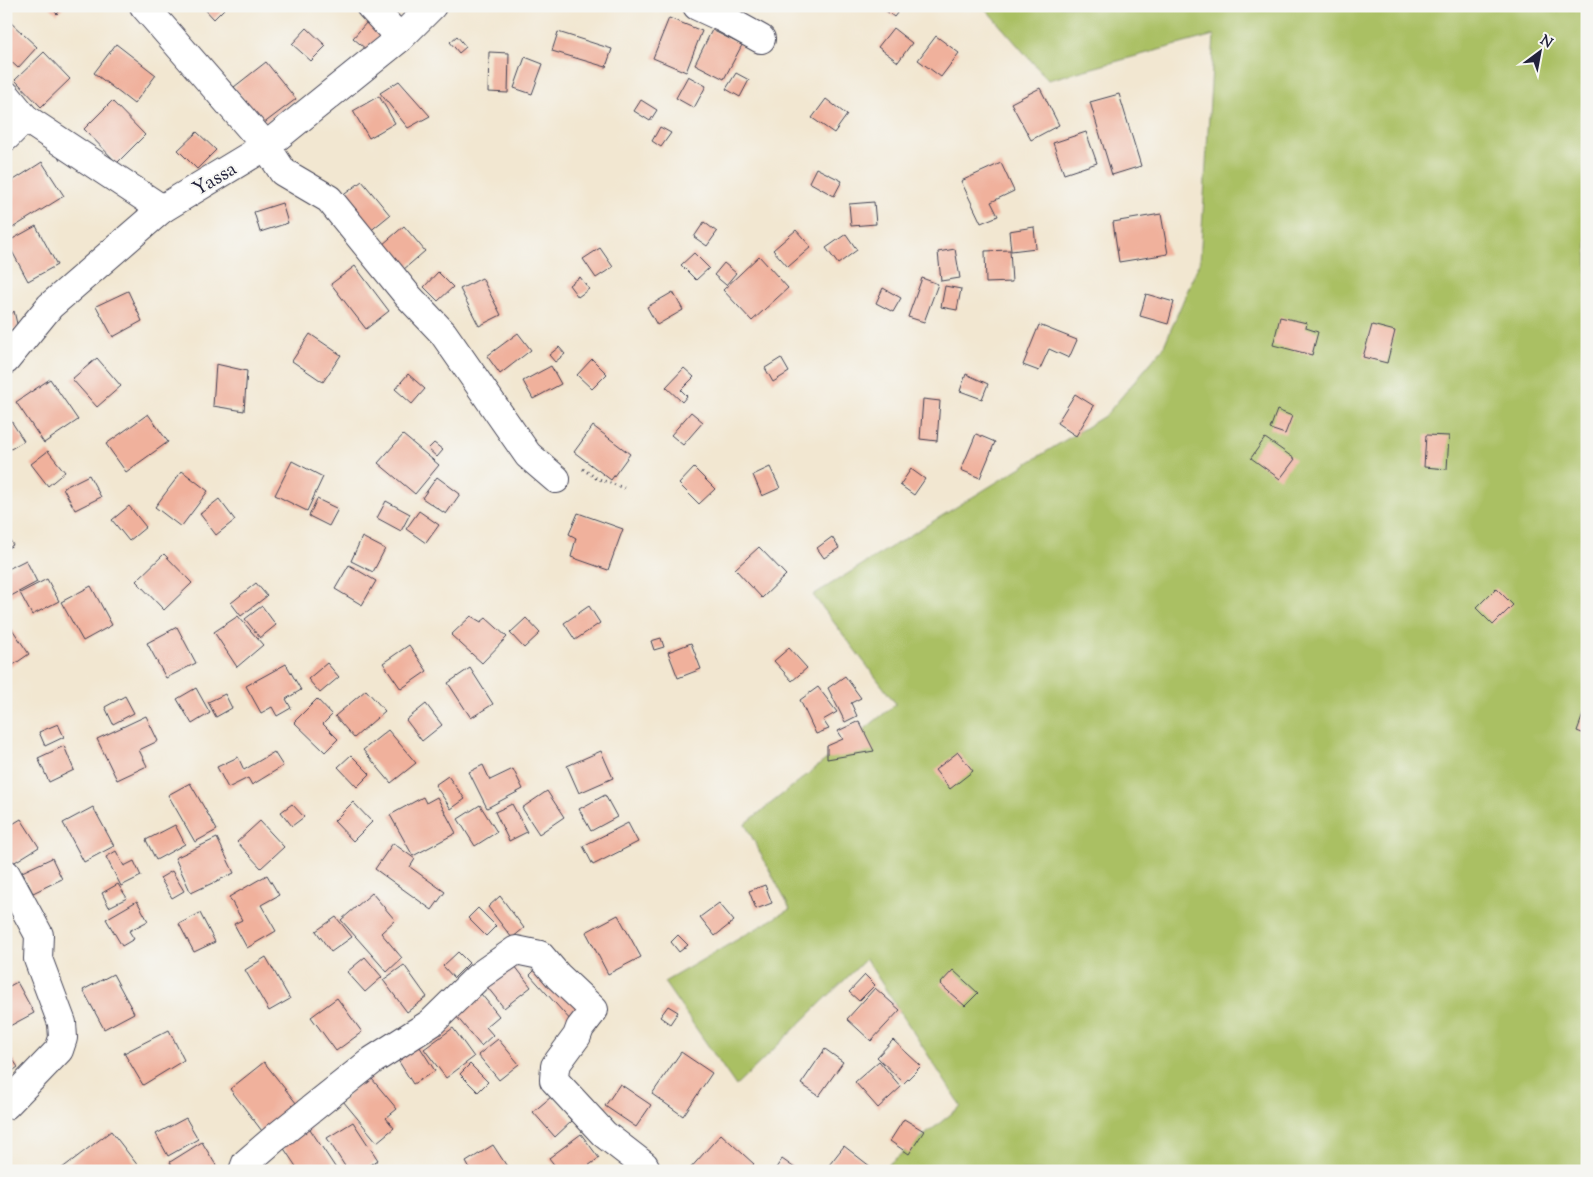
<svg xmlns="http://www.w3.org/2000/svg" width="1593" height="1177" viewBox="0 0 1593 1177" font-family="'Sorts Mill Goudy',serif">
<rect width="100%" height="100%" fill="#f6f6f2"/>
<filter id="ink" filterUnits="userSpaceOnUse"><feTurbulence type="fractalNoise" baseFrequency=".02" numOctaves="2"/><feDisplacementMap in="SourceGraphic" scale="10" xChannelSelector="R" yChannelSelector="G"/><feConvolveMatrix kernelMatrix="1 2 1 2 8 2 1 2 1" color-interpolation-filters="sRGB"/></filter>
<filter id="wash" filterUnits="userSpaceOnUse"><feTurbulence type="fractalNoise" baseFrequency=".0096" numOctaves="4" result="noise"/><feDisplacementMap in="SourceGraphic" scale="20" xChannelSelector="R" yChannelSelector="G"/><feGaussianBlur stdDeviation="1.12" result="paint"/><feColorMatrix in="noise" values="0 0 0 0 0 0 0 0 0 0 0 0 0 0 0 0 0 1.4 0 .05"/><feComposite in="paint" operator="in"/></filter>
<g filter="url(#wash)">
<rect width="100%" height="100%" fill="#f2e7d1"/>
<path fill="#aac064" stroke="#667150" d="M983 6H1587V1171H880L961 1106 866 959 736 1086 664 982 790 909 745 824 896 704 813 595 1106 415 1163 348 1200 261 1214 35 1048 80Z"/>
<g id="blocks">
<g fill="#f0b19c">
<path d="M49 6H64L57 14Z"/>
<path d="M202 6H227L214 19Z"/>
<path d="M880 6H898L901 8 894 17Z"/>
<path d="M669 18 702 31 686 72 653 58Z"/>
<path d="M9 21 37 47 18 68 6 57V25Z"/>
<path d="M367 22 381 35 367 50 353 38Z"/>
<path d="M307 28 326 46 311 61 292 44Z"/>
<path d="M893 28 912 43 898 62 878 47Z"/>
<path d="M712 30 742 45 724 79 695 64Z"/>
<path d="M558 32 612 49 606 67 552 51Z"/>
<path d="M457 36 466 47 459 53 450 42Z"/>
<path d="M936 36 959 53 941 77 918 60Z"/>
<path d="M116 44 156 75 134 104 94 73Z"/>
<path d="M44 52 70 79 41 107 15 80Z"/>
<path d="M489 52 509 53 508 93 488 92Z"/>
<path d="M525 57 543 64 532 94 514 88Z"/>
<path d="M266 62 296 99 263 124 234 87Z"/>
<path d="M736 73 749 80 740 97 726 89Z"/>
<path d="M688 76 706 86 694 108 676 98Z"/>
<path d="M399 81 430 116 408 128 380 93Z"/>
<path d="M1040 88 1059 125 1031 140 1011 103Z"/>
<path d="M1119 94 1141 166 1112 175 1090 102Z"/>
<path d="M379 96 395 123 369 138 353 111Z"/>
<path d="M826 99 847 115 834 133 812 118Z"/>
<path d="M641 100 657 110 650 121 634 111Z"/>
<path d="M112 101 145 135 117 163 84 129Z"/>
<path d="M660 127 671 133 661 147 652 141Z"/>
<path d="M197 132 216 150 197 169 178 150Z"/>
<path d="M1086 132 1097 163 1064 174 1053 143Z"/>
<path d="M42 162 64 196 6 232V185Z"/>
<path d="M1001 163 1014 191 991 202 998 216 981 223 961 181Z"/>
<path d="M816 168 842 181 834 196 809 182Z"/>
<path d="M362 181 390 215 369 232 341 197Z"/>
<path d="M874 202 876 224 851 226 849 204Z"/>
<path d="M282 203 288 223 260 232 254 212Z"/>
<path d="M1161 214 1168 254 1119 262 1113 222Z"/>
<path d="M704 222 717 232 707 246 694 237Z"/>
<path d="M36 226 57 265 28 281 7 242Z"/>
<path d="M404 226 425 251 403 270 382 245Z"/>
<path d="M1034 227 1036 248 1011 251 1009 231Z"/>
<path d="M796 230 811 247 788 267 773 250Z"/>
<path d="M846 234 857 250 838 264 826 248Z"/>
<path d="M600 248 613 267 596 278 583 259Z"/>
<path d="M955 249 960 278 941 281 938 252Z"/>
<path d="M1010 250 1012 282 986 283 985 251Z"/>
<path d="M694 253 709 268 696 280 681 265Z"/>
<path d="M759 256 788 288 752 321 723 290Z"/>
<path d="M724 263 736 273 726 285 714 275Z"/>
<path d="M355 266 389 311 366 329 331 284Z"/>
<path d="M438 272 453 287 438 301 424 287Z"/>
<path d="M580 277 589 289 578 297 569 285Z"/>
<path d="M482 278 501 315 479 326 460 289Z"/>
<path d="M922 278 938 284 924 322 908 317Z"/>
<path d="M945 286 961 289 957 310 941 307Z"/>
<path d="M883 288 901 298 893 312 876 303Z"/>
<path d="M128 291 142 321 113 337 96 306Z"/>
<path d="M673 292 683 310 657 325 647 307Z"/>
<path d="M1146 294 1174 302 1168 324 1140 316Z"/>
<path d="M14 311 18 328 6 331V321Z"/>
<path d="M1280 317 1307 323 1306 328 1318 332 1312 355 1273 345Z"/>
<path d="M1039 325 1077 340 1069 358 1049 349 1039 371 1023 365Z"/>
<path d="M1372 325 1395 331 1387 363 1363 357Z"/>
<path d="M518 333 531 350 500 374 487 356Z"/>
<path d="M310 334 341 355 323 382 292 361Z"/>
<path d="M559 347 565 354 555 362 549 355Z"/>
<path d="M97 358 121 386 97 407 72 379Z"/>
<path d="M781 358 789 372 773 382 765 368Z"/>
<path d="M592 359 607 374 592 389 577 375Z"/>
<path d="M216 364 247 371 244 411 213 406Z"/>
<path d="M551 366 561 384 533 399 523 381Z"/>
<path d="M684 368 694 377 681 390 687 396 682 402 666 387Z"/>
<path d="M408 374 425 389 412 404 395 389Z"/>
<path d="M966 374 988 384 982 399 960 391Z"/>
<path d="M50 379 78 420 44 443 16 402Z"/>
<path d="M1075 394 1094 406 1076 436 1057 423Z"/>
<path d="M923 399 940 401 937 441 920 439Z"/>
<path d="M1277 410 1292 416 1285 434 1270 429Z"/>
<path d="M691 412 703 422 683 445 671 435Z"/>
<path d="M6 413 24 441 6 452Z"/>
<path d="M148 414 168 442 126 472 106 444Z"/>
<path d="M593 426 630 454 611 480 574 452Z"/>
<path d="M976 434 995 442 980 478 961 470Z"/>
<path d="M403 435 439 465 415 494 378 463Z"/>
<path d="M1426 435 1449 436 1447 469 1424 467Z"/>
<path d="M1265 438 1295 459 1280 479 1251 458Z"/>
<path d="M434 443 443 450 437 457 428 449Z"/>
<path d="M48 451 65 472 48 486 31 464Z"/>
<path d="M292 461 323 477 307 511 275 495Z"/>
<path d="M770 467 780 488 762 496 753 475Z"/>
<path d="M694 468 715 489 699 504 679 484Z"/>
<path d="M911 469 925 479 914 495 900 485Z"/>
<path d="M182 471 208 491 181 527 155 507Z"/>
<path d="M89 475 101 497 75 510 63 488Z"/>
<path d="M437 477 460 494 446 514 422 498Z"/>
<path d="M219 499 235 520 216 535 200 514Z"/>
<path d="M317 499 338 509 329 526 309 516Z"/>
<path d="M386 501 410 514 401 531 377 518Z"/>
<path d="M129 506 146 527 129 541 112 520Z"/>
<path d="M419 511 439 525 426 543 406 529Z"/>
<path d="M578 513 623 529 608 570 571 557 576 538 569 534Z"/>
<path d="M6 534 13 545 6 549Z"/>
<path d="M362 537 385 549 373 572 351 561Z"/>
<path d="M832 537 839 548 824 558 817 548Z"/>
<path d="M759 547 786 575 762 598 735 569Z"/>
<path d="M164 554 192 583 164 610 136 581Z"/>
<path d="M26 560 37 582 11 596 6 587V570Z"/>
<path d="M349 565 376 581 362 605 335 589Z"/>
<path d="M47 579 59 601 32 615 20 593Z"/>
<path d="M256 583 267 596 241 616 231 603Z"/>
<path d="M91 586 112 625 83 641 61 602Z"/>
<path d="M1496 588 1513 605 1493 625 1476 608Z"/>
<path d="M262 606 276 625 260 638 245 619Z"/>
<path d="M589 606 600 623 575 640 564 623Z"/>
<path d="M238 616 263 645 237 667 214 632Z"/>
<path d="M471 616 481 622 486 618 507 637 482 663 451 635Z"/>
<path d="M526 618 540 633 524 648 510 633Z"/>
<path d="M177 627 196 663 166 678 147 643Z"/>
<path d="M12 629 29 654 6 670V632Z"/>
<path d="M661 638 664 647 654 650 651 641Z"/>
<path d="M691 643 701 669 678 678 668 652Z"/>
<path d="M409 645 427 671 401 689 383 663Z"/>
<path d="M789 648 807 668 792 681 774 661Z"/>
<path d="M327 663 339 677 320 693 308 679Z"/>
<path d="M286 664 301 690 286 699 291 708 277 716 272 707 261 713 246 686Z"/>
<path d="M470 668 493 704 471 718 448 683Z"/>
<path d="M845 676 861 698 851 703 857 716 845 722 828 688Z"/>
<path d="M818 687 837 712 823 720 829 729 816 734 800 700Z"/>
<path d="M196 688 210 713 192 724 177 699Z"/>
<path d="M366 690 385 711 354 738 335 716Z"/>
<path d="M225 694 232 708 216 717 208 702Z"/>
<path d="M125 696 134 713 113 724 105 707Z"/>
<path d="M317 699 332 715 323 724 338 739 325 752 294 722Z"/>
<path d="M426 704 442 725 422 741 406 720Z"/>
<path d="M1584 712 1587 714V735L1577 731Z"/>
<path d="M146 716 158 741 139 750 147 766 117 780 97 739Z"/>
<path d="M859 721 874 751 827 759V746L843 739 838 731Z"/>
<path d="M58 724 64 737 45 746 39 732Z"/>
<path d="M388 730 416 763 391 783 363 750Z"/>
<path d="M64 746 74 770 49 782 38 758Z"/>
<path d="M601 751 613 778 579 793 567 766Z"/>
<path d="M274 752 283 766 252 785 248 778 228 788 217 767 238 757 244 770Z"/>
<path d="M958 752 973 771 950 789 935 770Z"/>
<path d="M351 755 370 774 357 787 338 767Z"/>
<path d="M483 765 490 780 513 769 523 789 487 808 469 772Z"/>
<path d="M448 776 465 799 451 809 435 785Z"/>
<path d="M190 783 217 830 195 842 168 795Z"/>
<path d="M547 791 564 817 539 834 522 808Z"/>
<path d="M605 795 617 817 591 831 579 809Z"/>
<path d="M423 797 426 803 437 797 456 833 413 856 390 815Z"/>
<path d="M353 802 372 822 353 841 334 821Z"/>
<path d="M292 804 304 817 292 826 281 812Z"/>
<path d="M512 804 527 832 509 841 495 812Z"/>
<path d="M480 805 497 832 475 846 458 819Z"/>
<path d="M93 807 114 846 84 862 63 823Z"/>
<path d="M21 819 39 847 10 865 6 858V828Z"/>
<path d="M260 821 284 847 261 868 237 842Z"/>
<path d="M628 823 638 842 593 865 583 846Z"/>
<path d="M175 825 185 844 156 860 146 840Z"/>
<path d="M217 838 234 873 191 893 175 858Z"/>
<path d="M393 843 415 859 410 867 445 892 432 910 375 869Z"/>
<path d="M116 851 124 866 134 861 141 876 121 886 106 857Z"/>
<path d="M52 858 62 879 33 893 22 872Z"/>
<path d="M172 871 184 891 172 898 160 878Z"/>
<path d="M267 875 279 895 261 905 276 931 247 948 234 924 242 920 229 897Z"/>
<path d="M118 884 127 898 109 907 102 893Z"/>
<path d="M765 885 772 903 756 909 749 891Z"/>
<path d="M372 893 395 920 381 933 402 958 387 972 341 920Z"/>
<path d="M500 896 524 928 512 938 488 907Z"/>
<path d="M137 901 148 921 129 931 134 939 122 946 106 919Z"/>
<path d="M719 903 734 921 715 936 700 917Z"/>
<path d="M478 908 496 926 486 936 468 918Z"/>
<path d="M200 913 215 942 194 952 179 924Z"/>
<path d="M618 915 641 957 608 974 586 932Z"/>
<path d="M336 917 352 937 331 952 316 931Z"/>
<path d="M678 935 688 945 679 952 671 942Z"/>
<path d="M458 952 469 963 454 978 443 966Z"/>
<path d="M266 957 290 999 269 1011 245 970Z"/>
<path d="M365 957 382 977 365 992 347 972Z"/>
<path d="M512 962 531 987 504 1008 484 983Z"/>
<path d="M542 963 585 1011 572 1022 530 975Z"/>
<path d="M404 965 427 997 407 1012 383 980Z"/>
<path d="M953 970 978 993 965 1006 940 984Z"/>
<path d="M113 974 134 1013 104 1029 83 990Z"/>
<path d="M865 975 875 985 859 1001 849 992Z"/>
<path d="M17 982 34 1013 6 1028V988Z"/>
<path d="M875 988 900 1010 871 1041 847 1019Z"/>
<path d="M477 989 499 1016 486 1027 493 1035 481 1046 451 1010Z"/>
<path d="M337 998 362 1032 336 1051 311 1017Z"/>
<path d="M668 1006 678 1012 670 1024 660 1017Z"/>
<path d="M453 1028 474 1057 446 1078 424 1049Z"/>
<path d="M169 1030 184 1060 143 1085 124 1053Z"/>
<path d="M498 1039 519 1064 499 1080 478 1055Z"/>
<path d="M893 1040 921 1066 904 1083 877 1057Z"/>
<path d="M418 1044 435 1071 413 1084 396 1057Z"/>
<path d="M825 1049 843 1062 819 1096 801 1084Z"/>
<path d="M6 1050 18 1067 6 1076Z"/>
<path d="M681 1052 712 1073 683 1116 652 1094Z"/>
<path d="M879 1061 901 1087 878 1108 855 1082Z"/>
<path d="M264 1062 300 1108 265 1135 230 1089Z"/>
<path d="M470 1064 488 1082 478 1092 460 1074Z"/>
<path d="M367 1073 397 1109 386 1118 394 1128 377 1142 343 1101Z"/>
<path d="M620 1084 651 1105 636 1127 605 1106Z"/>
<path d="M551 1097 572 1121 555 1137 533 1112Z"/>
<path d="M186 1118 198 1139 168 1156 156 1134Z"/>
<path d="M904 1119 924 1131 909 1154 890 1141Z"/>
<path d="M353 1122 378 1160 361 1171H348L327 1138Z"/>
<path d="M308 1126 337 1170 336 1171H299L281 1144Z"/>
<path d="M111 1131 142 1171H62L61 1169Z"/>
<path d="M581 1134 599 1158 581 1171H559L549 1158Z"/>
<path d="M721 1134 754 1164 747 1171H688Z"/>
<path d="M202 1142 217 1167 211 1171H175L170 1162Z"/>
<path d="M493 1145 510 1171H471L466 1162Z"/>
<path d="M844 1146 871 1167 869 1171H828L826 1169Z"/>
<path d="M782 1159 799 1171H774Z"/>
</g>
</g>
</g>
<g filter="url(#ink)">
<use href="#blocks" fill-opacity="0" stroke="#414052" stroke-width="1"/>
<g fill="none" stroke-linecap="round" stroke-linejoin="round">
<defs>
<g id="minor">
<path d="M144 6 266 146 283 172 329 199 408 296 443 333 528 455 556 479"/>
<path d="M370 6 400 38"/>
<path d="M697 6 723 18 761 39"/>
<path d="M6 95 25 118 162 209"/>
<path d="M6 137 25 118"/>
<path d="M6 360 50 306 162 209 266 146 400 38 432 6"/>
<path d="M6 874 39 935 38 959 62 1023 63 1038 59 1050 6 1105"/>
<path d="M243 1171 246 1163 275 1138 373 1060 431 1023 479 976 516 950 540 955 558 976 594 1010 580 1028 577 1036 555 1066 554 1080 604 1134 644 1165 647 1171"/>
</g>
</defs>
<use href="#minor" stroke="#414052" stroke-width="30"/>
<path stroke="#414052" stroke-width="3" stroke-dasharray="1 4" stroke-linecap="butt" d="M583 469 596 478 624 488"/>
<use href="#minor" stroke="#fff" stroke-width="28"/>
</g>
</g>
<g text-anchor="middle" stroke-width="4" stroke-linejoin="round" paint-order="stroke">
<g font-size="20" fill="#22223b" stroke="#f6f6f2">
<text transform="translate(214 178) rotate(-31)" y="7">Yassa</text>
</g>
</g>
<rect width="1593" height="1177" fill="none" stroke="#f6f6f2" stroke-width="25"/>
<g transform="translate(1540 52) rotate(32)" stroke="#f6f6f2" stroke-width="4" paint-order="stroke">
<path d="M0-4L9 19L0 12L-9 19Z" fill="#22223b"/>
<text y="-8" font-size="14" font-weight="bold" text-anchor="middle" fill="#22223b">N</text>
</g>
</svg>
